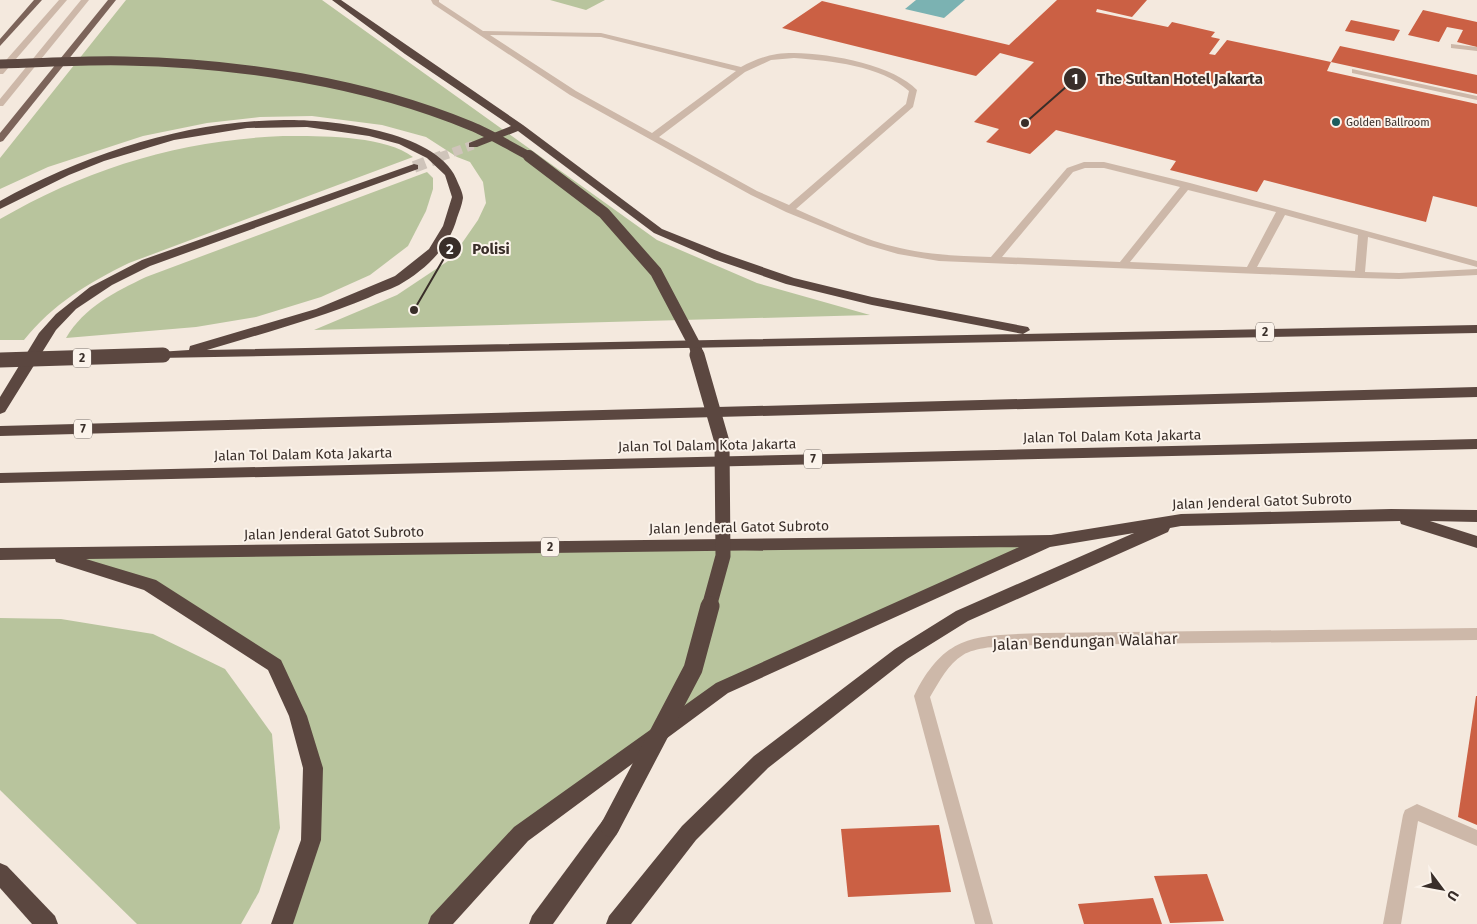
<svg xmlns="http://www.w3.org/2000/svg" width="1477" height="924" viewBox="0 0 1477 924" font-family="'Fira Sans',sans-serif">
<rect width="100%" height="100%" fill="#f4e9de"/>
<g fill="#b8c49d">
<path d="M126 0H322L657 240 757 283 870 315 314 330 397 295 451 259 478 220 486 203 483 182 470 162 457 157 426 137 382 125 312 116 260 117 207 123 143 136 48 167 0 189V158Z"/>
<path d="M550 0H605L586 10Z"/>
<path d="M283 136C319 136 384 135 413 157L129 263C88 283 53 304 24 340H0V219C88 168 181 140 283 136Z"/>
<path d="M427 172 433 178V189L426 211 408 246 370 275 321 297 256 317 196 327 66 338C84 307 115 292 146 277Z"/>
<path d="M1051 541 722 688 521 834 439 924H282L310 840 313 768 275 665 150 585 49 554Z"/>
<path d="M0 618 61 619 153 634 225 669 272 734 280 828 259 892 241 924H137L0 790Z"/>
</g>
<path fill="#7bb2b2" d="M916 0H965L944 18 905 9Z"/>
<g fill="#cb6044">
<path d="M1057 0H1147L1132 17 1097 9 1096 12 1168 27 1172 22 1215 32 1211 37 1220 39 1209 54 1215 55 1227 40 1331 62 1327 71 1477 104V207L1433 196 1426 222 1264 180 1257 192 1170 170 1176 161 1056 130 1030 154 986 142 999 129 974 122 1034 62 1000 53 976 76 782 28 822 1 1009 45Z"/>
<path d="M1423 10 1477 22V47L1457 42 1463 30 1447 27 1439 42 1408 35Z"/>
<path d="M1351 20 1400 30 1394 41 1345 31Z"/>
<path d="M1340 46 1477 75V94L1331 62Z"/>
<path d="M1476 696H1477V825L1458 817Z"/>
<path d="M939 825 951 892 848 897 841 829Z"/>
<path d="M1207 874 1224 921 1170 923 1154 876Z"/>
<path d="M1153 898 1162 924H1084L1078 904Z"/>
</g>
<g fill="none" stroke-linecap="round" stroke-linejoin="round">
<path stroke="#cfc4ba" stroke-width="9" stroke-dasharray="9 5" stroke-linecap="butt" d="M440 157 473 145"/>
<path stroke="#cfc4ba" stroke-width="12" stroke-dasharray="12 6" stroke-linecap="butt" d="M414 167 443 156"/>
<g fill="#cdb8a9" fill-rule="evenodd">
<path d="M59 0H67L3 74H0V67Z"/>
<path d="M81 0H89L3 106H0V99Z"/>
<path d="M431 0H439V2L483 31 601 33 741 67C752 61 764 56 777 54 813 49 892 63 917 90L913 107 796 209C830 224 864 240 900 248 930 255 960 256 991 257L1067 168 1084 162H1104L1190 183 1477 261V267L1368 237 1365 272 1399 273 1477 269V275L1399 279 1360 278 939 261 898 254 867 245 786 212 751 195 570 95 433 4ZM490 35 601 37 736 71 652 133 576 91ZM794 58C831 61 880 65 909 91L906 104 789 205 757 191 659 137 745 72 771 60ZM1085 168H1104L1180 187 1120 262 1002 257 1073 172ZM1188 190 1276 212 1247 267 1130 262ZM1285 215 1358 235 1355 271 1257 267Z"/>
<path d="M1451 44 1477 47V51L1451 48Z"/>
<path d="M1352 69 1477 96V100L1352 73Z"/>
<path d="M1477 628V640L1043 645C1022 646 981 644 963 655 948 664 939 682 930 697L993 924H975L914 696C946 631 978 636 1043 633Z"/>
<path d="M1417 804 1477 830V846L1418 821 1401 924H1383L1403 815 1405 810Z"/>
</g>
<g fill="#7c645a" fill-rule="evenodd">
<path d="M34 0H42L0 46V39Z"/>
<path d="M108 0H116L3 141 0 142V133Z"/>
</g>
<g fill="#5b4740" fill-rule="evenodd">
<path d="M332 0H341L523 125 662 229 722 253 794 278 872 297 1028 327 1030 330 1023 334 1477 325V333L158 358 156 355 158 352 189 350 190 346 316 309 395 276 429 249 443 226 452 197 445 175 427 158 399 144 369 136 307 127 247 128 174 140 104 161 69 175 0 209V201C86 154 185 121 284 120 329 119 442 131 458 183 460 187 463 194 463 198 462 205 459 212 457 218 449 248 425 270 399 285 389 290 378 293 368 298 316 319 261 334 207 350L1023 334 872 305 786 284 714 259 654 233 518 131 477 147H469V143L511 126 405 54Z"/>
<path d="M414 164 418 165V169L150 266 112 285 76 309 56 330 5 412 0 414V397L39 333 56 314 90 287 142 260Z"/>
<path d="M1477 387V397L0 436V426Z"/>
<path d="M1477 439V449L0 483V473Z"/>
<path d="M1391 509 1477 510V522L1430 521 1477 536V548L1401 524 1400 521 1181 526 1170 528 1168 532 968 621 907 659 768 768 696 840 631 924H606L609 916 682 826 754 756 895 649 956 611 1134 533 1050 547 728 693 528 841 453 924H428L431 916 514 827 716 683 1019 547 86 559 156 580 281 660 307 716 323 768 321 840 293 924H271L301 840 303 768 289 716 268 670 144 590 56 562 55 559 0 560V548L1051 535 1181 514Z"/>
<path d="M610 818 617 820 620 827 617 834 553 924H529L532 916 603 820Z"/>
<path d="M0 863 7 866 55 916 58 924H32L0 888Z"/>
</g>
<path stroke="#5b4740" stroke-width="9" d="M0 64C42 63 84 60 125 61 239 63 365 82 471 126 491 134 511 147 531 157"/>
<g stroke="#5b4740" stroke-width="12">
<path d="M529 156 604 213 656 272 695 346 698 356"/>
<path d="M134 356 163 355"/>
</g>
<g stroke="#5b4740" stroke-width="15">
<path d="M697 355 722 442 723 556 709 607"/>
<path d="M0 360 163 355"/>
</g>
<path stroke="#5b4740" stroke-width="19" d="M610 827 693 669 710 606"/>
</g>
<circle fill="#1c5c5d" stroke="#fbf3eb" stroke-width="2" cx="1336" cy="122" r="5"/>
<g text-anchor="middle" stroke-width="4" stroke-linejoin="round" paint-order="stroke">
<g font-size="11" fill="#392e29" stroke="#fbf3eb" text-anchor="start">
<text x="1346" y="126">Golden Ballroom</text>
</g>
<g fill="#fbf3eb" stroke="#736963" stroke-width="1">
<rect x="1256" y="322.5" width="18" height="19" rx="4"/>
<rect x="73" y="348.5" width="18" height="19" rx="4"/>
<rect x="74" y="419.5" width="18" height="19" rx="4"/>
<rect x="804" y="449.5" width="18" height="19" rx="4"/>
<rect x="541" y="537.5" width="18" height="19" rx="4"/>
</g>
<g font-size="12" font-weight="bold" fill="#392e29">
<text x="1265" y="336">2</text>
<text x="82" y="362">2</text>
<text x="83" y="433">7</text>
<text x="813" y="463">7</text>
<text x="550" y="551">2</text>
</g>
<g font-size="14" fill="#392e29" stroke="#fbf3eb">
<text transform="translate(1112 436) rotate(-1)" y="5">Jalan Tol Dalam Kota Jakarta</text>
<text transform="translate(707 445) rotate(-1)" y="5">Jalan Tol Dalam Kota Jakarta</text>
<text transform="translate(303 454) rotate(-1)" y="5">Jalan Tol Dalam Kota Jakarta</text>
<text transform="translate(1262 501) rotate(-2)" y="5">Jalan Jenderal Gatot Subroto</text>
<text transform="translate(739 527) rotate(-1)" y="5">Jalan Jenderal Gatot Subroto</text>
<text transform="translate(334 533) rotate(-1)" y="5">Jalan Jenderal Gatot Subroto</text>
</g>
<g font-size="16" fill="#392e29" stroke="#fbf3eb">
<text transform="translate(1085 641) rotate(-2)" y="6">Jalan Bendungan Walahar</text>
</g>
</g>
<path fill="none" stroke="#392e29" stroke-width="2" d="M1025 123L1075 79M414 310L450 248"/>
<g fill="#392e29" stroke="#fbf3eb" stroke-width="2">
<circle cx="1025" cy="123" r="5"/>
<circle cx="414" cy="310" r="5"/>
<circle cx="1075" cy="79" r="12"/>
<circle cx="450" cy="248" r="12"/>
</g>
<g font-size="15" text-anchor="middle" font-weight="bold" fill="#fff">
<text x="1075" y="84">1</text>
<text x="450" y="254">2</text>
</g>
<g font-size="15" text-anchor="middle" font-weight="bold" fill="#392e29" stroke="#fbf3eb" stroke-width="4" stroke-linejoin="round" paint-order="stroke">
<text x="1180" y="84">The Sultan Hotel Jakarta</text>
<text x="491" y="254">Polisi</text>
</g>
<g transform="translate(1442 889) rotate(122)" stroke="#fbf3eb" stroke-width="4" paint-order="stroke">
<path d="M0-4L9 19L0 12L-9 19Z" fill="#392e29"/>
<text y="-8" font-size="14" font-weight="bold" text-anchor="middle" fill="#392e29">U</text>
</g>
</svg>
